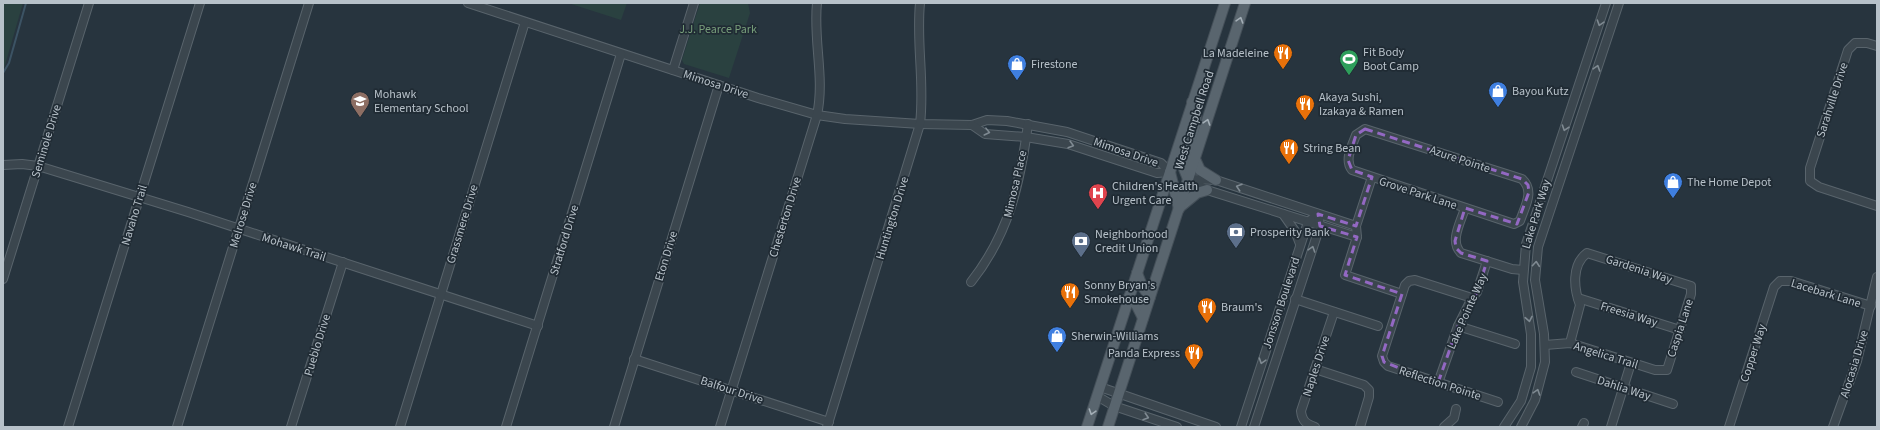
<svg xmlns="http://www.w3.org/2000/svg" width="1880" height="430" viewBox="0 0 1880 430" font-family="'Source Sans 3',sans-serif">
<rect width="100%" height="100%" fill="#27343e"/>
<g fill="#2a4140">
<path d="M3 3H23L3 72Z"/>
<path d="M568 3H627L621 20Z"/>
<path d="M700 3H748L750 13 729 78 684 64 682 60Z"/>
</g>
<g fill="none" stroke-linecap="round" stroke-linejoin="round">
<path stroke="#3c5364" stroke-width="2" d="M3 73 9 63 26 3"/>
<defs>
<g id="minor">
<path d="M468 3 758 98 817 115 845 119 920 124 972 125 987 120 1007 121 1067 132 1161 163 1170 172"/>
<path d="M1877 46 1867 43H1855L1848 50 1810 168V181L1819 187 1877 206"/>
<path d="M673 70 694 3"/>
<path d="M972 125 985 134 1026 137 1068 144 1157 173 1170 172"/>
<path d="M1365 129 1522 179C1535 191 1525 206 1520 221L1514 224 1352 170C1344 160 1352 146 1356 135Z"/>
<path d="M3 165 22 164 38 166 188 212 538 326"/>
<path d="M1372 177 1356 226 1357 237 1345 275 1402 294"/>
<path d="M1188 179 1207 190 1357 237"/>
<path d="M1189 179 1216 180 1356 226"/>
<path d="M1465 208C1461 222 1449 241 1461 253L1512 269 1523 270"/>
<path d="M1283 214 1295 231 1300 244"/>
<path d="M3 279 89 3"/>
<path d="M971 282C1009 234 1020 184 1028 124"/>
<path d="M1472 298 1415 280 1409 281 1405 285 1382 356 1384 362 1388 366 1498 402"/>
<path d="M1578 298 1680 330"/>
<path d="M1295 299 1378 326"/>
<path d="M1458 326 1515 344"/>
<path d="M1545 345 1570 343 1655 370H1667L1691 294V286L1587 253C1571 265 1574 289 1580 305L1570 343"/>
<path d="M634 359 829 422"/>
<path d="M1315 369 1364 385 1369 390V397L1360 427"/>
<path d="M1576 372 1673 404"/>
<path d="M1438 383 1458 326 1472 298 1477 292 1487 261"/>
<path d="M1100 387 1216 427"/>
<path d="M1097 396 1114 406 1177 427"/>
<path d="M68 427 200 3"/>
<path d="M177 427 309 3"/>
<path d="M291 427 343 262"/>
<path d="M400 427 525 22"/>
<path d="M506 427 621 54"/>
<path d="M614 427 719 85"/>
<path d="M720 427 817 115C825 78 813 40 817 3"/>
<path d="M827 427 920 124C925 83 916 44 920 3"/>
<path d="M1241 427 1308 222 1318 214"/>
<path d="M1254 427 1320 226 1318 214"/>
<path d="M1315 427C1306 424 1302 421 1301 411L1334 312"/>
<path d="M1444 427 1454 418 1456 409"/>
<path d="M1504 427 1521 401 1531 367V334L1523 282 1526 244 1606 3"/>
<path d="M1521 427 1535 400 1545 362 1544 334 1535 280 1538 247 1619 3"/>
<path d="M1582 427 1584 423"/>
<path d="M1611 427 1631 363"/>
<path d="M1729 427 1774 287 1780 281H1791L1871 306"/>
<path d="M1833 427 1857 361 1877 277"/>
</g>
<g id="major">
<path d="M1195 159 1200 170 1216 180"/>
<path d="M1170 172 1179 209"/>
<path d="M1188 179 1184 169 1196 121V112L1192 102"/>
<path d="M1180 207 1197 193 1207 190"/>
<path d="M1137 273 1142 286 1150 297"/>
<path d="M1129 297 1137 306 1143 318"/>
<path d="M1087 427 1225 3"/>
<path d="M1108 427 1245 3"/>
</g>
</defs>
<use href="#minor" stroke="#59646c" stroke-width="10"/>
<use href="#major" stroke="#444f58" stroke-width="12"/>
<use href="#minor" stroke="#3b464e" stroke-width="8"/>
<use href="#major" stroke="#59656e" stroke-width="10"/>
</g>
<defs><path id="oneway-chevron" d="M-2-3.5L2.5 0L-2 3.5" fill="none" stroke-width="1.6" stroke-linecap="round" stroke-linejoin="round"/></defs>
<g stroke="#a4afb7">
<use href="#oneway-chevron" transform="translate(1240 20) rotate(-72)"/>
<use href="#oneway-chevron" transform="translate(1207 122) rotate(-72)"/>
<use href="#oneway-chevron" transform="translate(1092 412) rotate(108)"/>
</g>
<g stroke="#7f8a92">
<use href="#oneway-chevron" transform="translate(1600 23) rotate(108)"/>
<use href="#oneway-chevron" transform="translate(1597 68) rotate(-72)"/>
<use href="#oneway-chevron" transform="translate(1565 128) rotate(109)"/>
<use href="#oneway-chevron" transform="translate(987 132) rotate(14)"/>
<use href="#oneway-chevron" transform="translate(1071 145) rotate(16)"/>
<use href="#oneway-chevron" transform="translate(1239 187) rotate(-162)"/>
<use href="#oneway-chevron" transform="translate(1312 249) rotate(-72)"/>
<use href="#oneway-chevron" transform="translate(1536 264) rotate(-85)"/>
<use href="#oneway-chevron" transform="translate(1529 319) rotate(79)"/>
<use href="#oneway-chevron" transform="translate(1262 361) rotate(108)"/>
<use href="#oneway-chevron" transform="translate(1537 392) rotate(-72)"/>
<use href="#oneway-chevron" transform="translate(1146 417) rotate(18)"/>
</g>
<path fill="none" stroke="#9368c3" stroke-width="3" stroke-dasharray="8 5" stroke-linejoin="round" d="M1365 129 1522 179 1528 185 1529 192 1517 224 1465 208 1455 241 1456 248 1461 253 1487 261 1477 292 1458 326 1438 383 1384 362 1382 356 1402 294 1345 275 1357 237 1320 226 1318 214 1356 226 1372 177 1352 170 1348 160 1356 135Z"/>
<defs>
<symbol id="restaurant-pin" viewBox="-11 -11 22 30"><path d="M0 17L-7.5 6A9.5 9.5 0 1 1 7.5 6Z" fill="#e8710a" stroke="#202b34"/><path d="M-5-6h1v4h1v-4h1v4h1v-4h1v5L-1.5 .5V6h-2V.5L-5-1ZM5-6V6H3V1.5H1.5Q1.5-4 5-6Z" fill="#fff"/></symbol>
<symbol id="stadium-pin" viewBox="-11 -11 22 30"><path d="M0 17L-7.5 6A9.5 9.5 0 1 1 7.5 6Z" fill="#2e9e5b" stroke="#202b34"/><path d="M0-5a6.5 5 0 1 0 0 10a6.5 5 0 1 0 0-10ZM-3.5-1.8h7v3.6h-7Z" fill="#fff"/></symbol>
<symbol id="shop-pin" viewBox="-11 -11 22 30"><path d="M0 17L-7.5 6A9.5 9.5 0 1 1 7.5 6Z" fill="#3f7fe0" stroke="#202b34"/><path d="M-5-2.5h2.3a2.7 3.5 0 0 1 5.4 0H5L5.5 6h-11ZM-1.5-2.5h3a1.5 2.3 0 0 0-3 0Z" fill="#fff"/></symbol>
<symbol id="school-pin" viewBox="-11 -11 22 30"><path d="M0 17L-7.5 6A9.5 9.5 0 1 1 7.5 6Z" fill="#8d6e63" stroke="#202b34"/><path d="M0-5L7-2L0 1L-7-2ZM-4 1L0 2.5L4 1V4Q0 6-4 4Z" fill="#fff"/></symbol>
<symbol id="hospital-pin" viewBox="-11 -11 22 30"><path d="M0 17L-7.5 6A9.5 9.5 0 1 1 7.5 6Z" fill="#e0444e" stroke="#202b34"/><path d="M-5-5h3v3.5h4V-5h3V5h-3V1.5h-4V5h-3Z" fill="#fff"/></symbol>
<symbol id="bank-pin" viewBox="-11 -11 22 30"><path d="M0 17L-7.5 6A9.5 9.5 0 1 1 7.5 6Z" fill="#5c6f8a" stroke="#202b34"/><path d="M-6-4H6V4H-6ZM0-2.3a2.3 2.3 0 1 0 0 4.6a2.3 2.3 0 1 0 0-4.6Z" fill="#fff"/></symbol>
</defs>
<g fill-rule="evenodd">
<use href="#restaurant-pin" x="1272" y="42" width="22" height="30"/>
<use href="#stadium-pin" x="1338" y="48" width="22" height="30"/>
<use href="#shop-pin" x="1006" y="53" width="22" height="30"/>
<use href="#shop-pin" x="1487" y="80" width="22" height="30"/>
<use href="#school-pin" x="349" y="90" width="22" height="30"/>
<use href="#restaurant-pin" x="1294" y="93" width="22" height="30"/>
<use href="#restaurant-pin" x="1278" y="137" width="22" height="30"/>
<use href="#shop-pin" x="1662" y="171" width="22" height="30"/>
<use href="#hospital-pin" x="1087" y="182" width="22" height="30"/>
<use href="#bank-pin" x="1225" y="221" width="22" height="30"/>
<use href="#bank-pin" x="1070" y="230" width="22" height="30"/>
<use href="#restaurant-pin" x="1059" y="281" width="22" height="30"/>
<use href="#restaurant-pin" x="1196" y="296" width="22" height="30"/>
<use href="#shop-pin" x="1046" y="325" width="22" height="30"/>
<use href="#restaurant-pin" x="1183" y="342" width="22" height="30"/>
</g>
<g text-anchor="middle" stroke-width="3.5" stroke-linejoin="round" paint-order="stroke">
<g font-size="12" fill="#779d7a" stroke="#202b34">
<text x="718" y="33">J.J. Pearce Park</text>
</g>
<g font-size="12" fill="#b7c1c9" stroke="#202b34" text-anchor="start">
<text x="1363" y="56">Fit Body<tspan x="1363" dy="14">Boot Camp</tspan></text>
<text x="1269" y="57" text-anchor="end">La Madeleine</text>
<text x="1031" y="68">Firestone</text>
<text x="1512" y="95">Bayou Kutz</text>
<text x="374" y="98">Mohawk<tspan x="374" dy="14">Elementary School</tspan></text>
<text x="1319" y="101">Akaya Sushi,<tspan x="1319" dy="14">Izakaya &amp; Ramen</tspan></text>
<text x="1303" y="152">String Bean</text>
<text x="1687" y="186">The Home Depot</text>
<text x="1112" y="190">Children's Health<tspan x="1112" dy="14">Urgent Care</tspan></text>
<text x="1250" y="236">Prosperity Bank</text>
<text x="1095" y="238">Neighborhood<tspan x="1095" dy="14">Credit Union</tspan></text>
<text x="1084" y="289">Sonny Bryan's<tspan x="1084" dy="14">Smokehouse</tspan></text>
<text x="1221" y="311">Braum's</text>
<text x="1071" y="340">Sherwin-Williams</text>
<text x="1180" y="357" text-anchor="end">Panda Express</text>
</g>
<g font-size="12" fill="#b7c1c9" stroke="#202b34">
<text transform="translate(716 84) rotate(18)" y="4">Mimosa Drive</text>
<text transform="translate(1832 100) rotate(-72)" y="4">Sarahville Drive</text>
<text transform="translate(1194 120) rotate(-72)" y="4">West Campbell Road</text>
<text transform="translate(46 141) rotate(-73)" y="4">Seminole Drive</text>
<text transform="translate(1126 152) rotate(19)" y="4">Mimosa Drive</text>
<text transform="translate(1460 159) rotate(18)" y="4">Azure Pointe</text>
<text transform="translate(1015 184) rotate(-77)" y="4">Mimosa Place</text>
<text transform="translate(1418 193) rotate(18)" y="4">Grove Park Lane</text>
<text transform="translate(1536 214) rotate(-73)" y="4">Lake Park Way</text>
<text transform="translate(134 215) rotate(-73)" y="4">Navaho Trail</text>
<text transform="translate(243 215) rotate(-73)" y="4">Melrose Drive</text>
<text transform="translate(785 217) rotate(-73)" y="4">Chesterton Drive</text>
<text transform="translate(892 218) rotate(-73)" y="4">Huntington Drive</text>
<text transform="translate(462 224) rotate(-73)" y="4">Grassmere Drive</text>
<text transform="translate(564 240) rotate(-73)" y="4">Stratford Drive</text>
<text transform="translate(294 247) rotate(18)" y="4">Mohawk Trail</text>
<text transform="translate(666 256) rotate(-73)" y="4">Eton Drive</text>
<text transform="translate(1639 269) rotate(18)" y="4">Gardenia Way</text>
<text transform="translate(1826 293) rotate(17)" y="4">Lacebark Lane</text>
<text transform="translate(1281 303) rotate(-72)" y="4">Jonsson Boulevard</text>
<text transform="translate(1467 311) rotate(-66)" y="4">Lake Pointe Way</text>
<text transform="translate(1629 314) rotate(17)" y="4">Freesia Way</text>
<text transform="translate(1680 328) rotate(-72)" y="4">Caspia Lane</text>
<text transform="translate(317 345) rotate(-73)" y="4">Pueblo Drive</text>
<text transform="translate(1753 353) rotate(-72)" y="4">Copper Way</text>
<text transform="translate(1606 355) rotate(17)" y="4">Angelica Trail</text>
<text transform="translate(1854 364) rotate(-73)" y="4">Alocasia Drive</text>
<text transform="translate(1316 366) rotate(-72)" y="4">Naples Drive</text>
<text transform="translate(1440 383) rotate(18)" y="4">Reflection Pointe</text>
<text transform="translate(1624 388) rotate(18)" y="4">Dahlia Way</text>
<text transform="translate(732 390) rotate(18)" y="4">Balfour Drive</text>
</g>
</g>
<rect width="1880" height="430" fill="none" stroke="#b7c1c9" stroke-width="8"/>
</svg>
